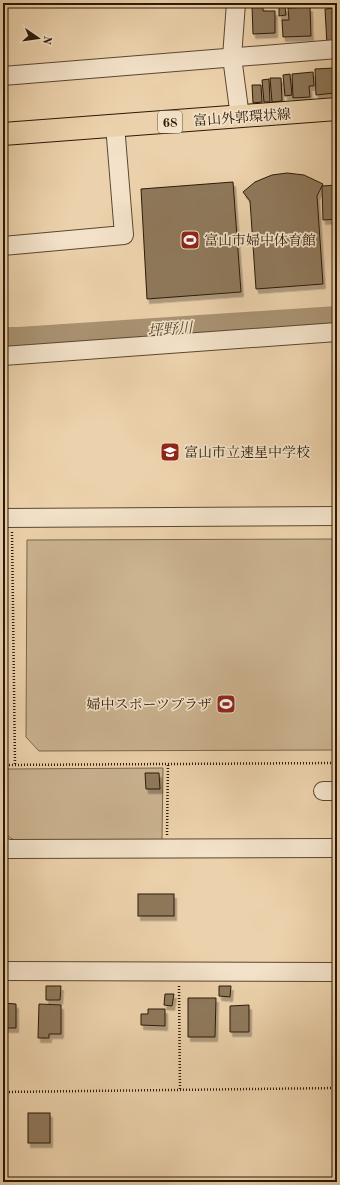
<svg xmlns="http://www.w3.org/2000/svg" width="340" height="1185" viewBox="0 0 340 1185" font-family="'Old Standard TT','Noto Serif JP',serif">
<defs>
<filter id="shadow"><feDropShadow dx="2.5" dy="4.5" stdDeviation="0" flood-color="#0004"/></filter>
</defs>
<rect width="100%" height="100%" fill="#ecd2ac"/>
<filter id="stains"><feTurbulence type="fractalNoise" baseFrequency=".005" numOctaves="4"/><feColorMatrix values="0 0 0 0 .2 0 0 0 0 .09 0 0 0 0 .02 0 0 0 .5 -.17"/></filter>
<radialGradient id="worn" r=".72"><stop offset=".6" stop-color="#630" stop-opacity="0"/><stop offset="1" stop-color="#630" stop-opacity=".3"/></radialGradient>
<g fill="#cbb390" stroke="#7b664a">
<path d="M337 539V750L39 751 26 737 27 540Z"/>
<path d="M163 768 162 840 15 841 4 833 5 769Z"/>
</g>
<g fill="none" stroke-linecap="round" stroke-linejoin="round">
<path stroke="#aa9373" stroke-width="24" d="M3 339H19L337 318"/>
</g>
<g fill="#8f795c" stroke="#2b1905" filter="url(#shadow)">
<path d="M252 6H263V11H275V33L253 34Z"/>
<path d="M279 7H285L286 15 279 16Z"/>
<path d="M310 7 311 36 283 37 282 20H289L288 8Z"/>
<path d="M337 8V44L327 45 325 9Z"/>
<path d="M334 68 335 93 316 95 315 69Z"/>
<path d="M313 72 314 86H309L310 97 293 98 292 74Z"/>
<path d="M290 74 292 95 285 96 283 75Z"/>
<path d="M270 78H281L282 101 272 102Z"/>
<path d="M269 79 270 102H264L262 80Z"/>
<path d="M252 85H261L262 102 253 103Z"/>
<path d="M287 173 304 175 323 184 317 196 323 284 256 289 250 201 243 192 255 182 272 175Z"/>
<path d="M233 182 241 292 147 299 141 189Z"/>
<path d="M337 185V219L323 220 322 186Z"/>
<path d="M145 773H159L160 789H146Z"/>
<rect x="138" y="894" width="36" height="22"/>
<path d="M46 986H61L60 1000H46Z"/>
<path d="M219 986H231L230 997 219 996Z"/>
<path d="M165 994H174L172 1006 164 1005Z"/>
<path d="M188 998H216L215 1037H188Z"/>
<path d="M3 1003 16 1004V1028H3Z"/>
<path d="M39 1004 61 1005V1034H49V1038H38Z"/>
<path d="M249 1005V1032H230V1006Z"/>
<path d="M148 1009H165V1026L141 1025V1014H148Z"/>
<rect x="28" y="1113" width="22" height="30"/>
</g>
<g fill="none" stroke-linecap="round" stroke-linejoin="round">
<defs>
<g id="minor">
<path d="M236 3 232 57 240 117"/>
<path d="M3 76 337 49"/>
<path d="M3 246 124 235 115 125"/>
<path d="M3 356 337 332"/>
<path d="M3 518 337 516"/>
<path d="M323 791H337"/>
<path d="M3 846 6 849 337 848"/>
<path d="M3 971 337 972"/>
</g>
<path id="major" d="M3 134 337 109"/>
</defs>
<use href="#minor" stroke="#5b472f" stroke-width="20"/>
<use href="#major" stroke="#2b1905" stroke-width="24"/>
<g stroke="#2b1905" stroke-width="2.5" stroke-dasharray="1 2" stroke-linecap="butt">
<path d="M12 532 15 764"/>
<path d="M3 765 337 763"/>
<path d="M167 835 168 763"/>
<path d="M179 986 180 1089"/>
<path d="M3 1092 337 1088"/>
</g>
<use href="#minor" stroke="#f3e2c9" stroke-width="18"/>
<use href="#major" stroke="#ecd2ac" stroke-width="22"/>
</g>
<defs>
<symbol id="stadium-square" viewBox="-11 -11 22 22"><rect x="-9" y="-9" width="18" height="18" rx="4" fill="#8f2418" stroke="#f3e2c9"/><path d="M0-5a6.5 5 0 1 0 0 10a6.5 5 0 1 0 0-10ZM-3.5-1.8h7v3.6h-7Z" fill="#fff"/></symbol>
<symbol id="school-square" viewBox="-11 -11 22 22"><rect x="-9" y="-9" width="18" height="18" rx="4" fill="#8f2418" stroke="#f3e2c9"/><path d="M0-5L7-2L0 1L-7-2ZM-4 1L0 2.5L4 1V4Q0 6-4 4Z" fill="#fff"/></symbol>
</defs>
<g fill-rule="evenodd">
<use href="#stadium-square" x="179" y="229" width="22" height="22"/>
<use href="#school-square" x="159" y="441" width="22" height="22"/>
<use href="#stadium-square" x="215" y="693" width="22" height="22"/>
</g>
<g text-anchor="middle" stroke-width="3.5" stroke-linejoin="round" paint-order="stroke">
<rect fill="#f3e2c9" stroke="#675540" stroke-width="1" x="158" y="111" width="24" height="22" rx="3"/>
<g font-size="13" font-weight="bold" fill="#2b1905">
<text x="170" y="127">68</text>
</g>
<g font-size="14" fill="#2b1905" stroke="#f3e2c9">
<text transform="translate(242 117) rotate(-4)" y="5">富山外郭環状線</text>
</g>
<g font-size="14" fill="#2b1905" stroke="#f3e2c9" text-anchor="start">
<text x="204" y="245">富山市婦中体育館</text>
<text x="184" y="457">富山市立速星中学校</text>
<text x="212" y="709" text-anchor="end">婦中スポーツプラザ</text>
</g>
<g font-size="15" font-style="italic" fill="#5e4a31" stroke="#f3e2c9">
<text transform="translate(170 329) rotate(-4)" y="5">坪野川</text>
</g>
</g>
<rect width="340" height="1185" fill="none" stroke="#ecd2ac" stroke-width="16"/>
<rect x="4" y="4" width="332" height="1177" fill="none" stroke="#2b1905" stroke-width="2"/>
<rect x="8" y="8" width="324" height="1169" fill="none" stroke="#2b1905"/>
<g transform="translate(38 38) rotate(103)" stroke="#f3e2c9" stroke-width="3" paint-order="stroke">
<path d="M0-3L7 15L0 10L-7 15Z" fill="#2b1905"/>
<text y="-6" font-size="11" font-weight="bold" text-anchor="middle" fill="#2b1905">N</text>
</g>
<rect width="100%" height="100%" filter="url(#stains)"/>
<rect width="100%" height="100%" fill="url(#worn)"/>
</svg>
